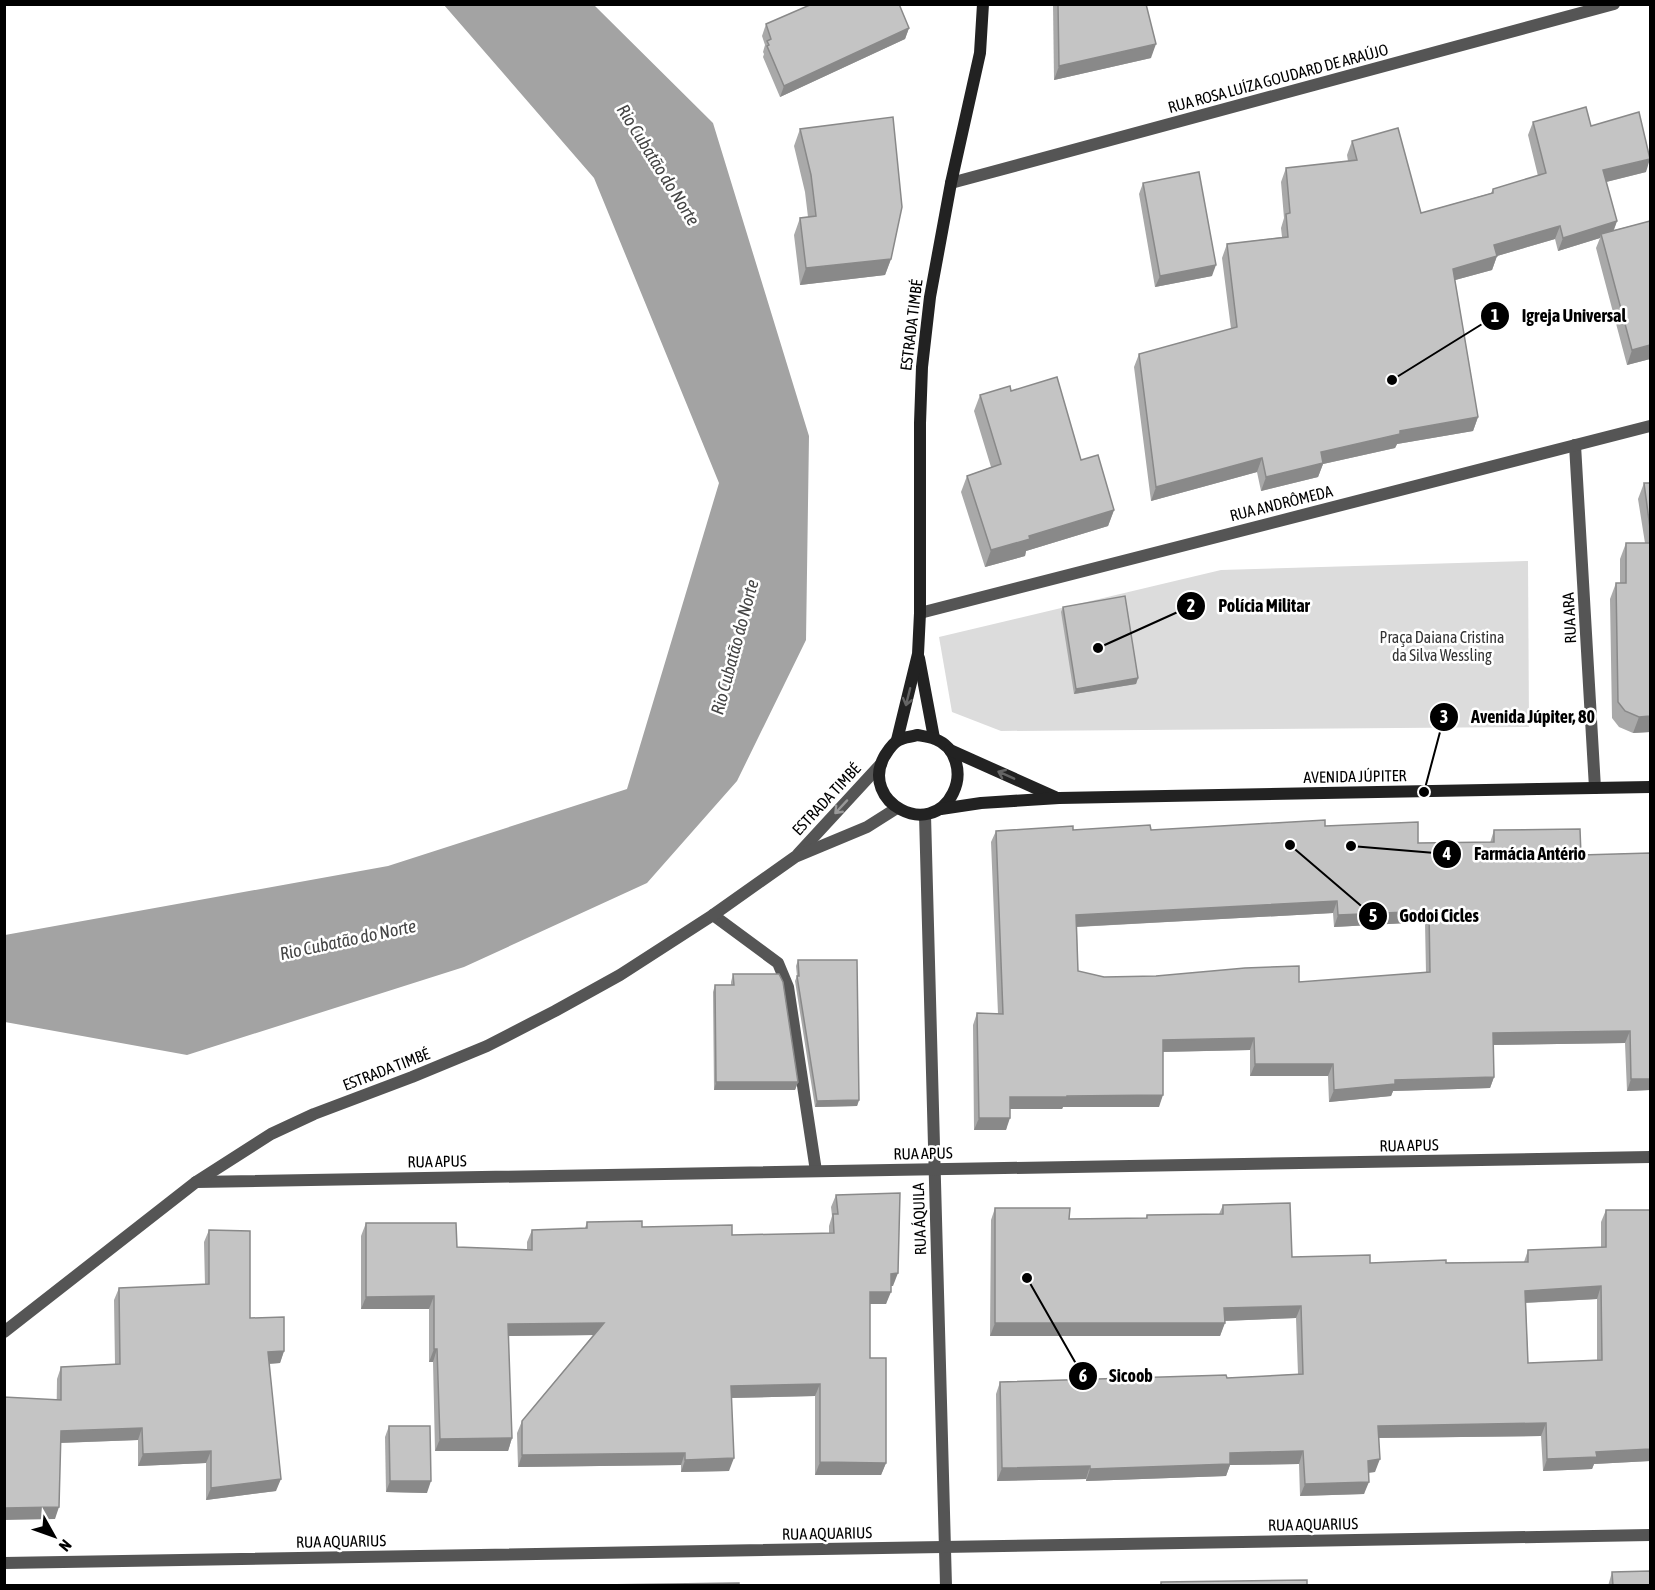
<svg xmlns="http://www.w3.org/2000/svg" width="1655" height="1590" viewBox="0 0 1655 1590" font-family="'Asap Condensed',sans-serif">
<rect width="100%" height="100%" fill="#fff"/>
<path fill="#dcdcdc" d="M1528 561 1529 727 1001 731 952 712 939 637 1221 570Z"/>
<path fill="#a3a3a3" d="M444 5H594L713 123 809 436 806 640 737 781 647 883 464 967 187 1055 5 1022V935L388 866 627 789 719 483 594 178Z"/>
<g fill="none" stroke-linecap="round" stroke-linejoin="round">
<path stroke="#555" stroke-width="12" d="M713 915 778 963 788 987 816 1171"/>
<g stroke="#555" stroke-width="12">
<path d="M951 183 1614 4"/>
<path d="M1575 445 1595 788"/>
<path d="M920 613 1650 426"/>
<path d="M925 815 946 1586"/>
<path d="M196 1182 1650 1157"/>
<path d="M4 1563 1650 1535"/>
</g>
<g stroke="#555" stroke-width="12">
<path d="M798 854 881 764"/>
<path d="M4 1332 196 1182 271 1134 314 1114 412 1077 487 1046 555 1011 620 975 713 915 795 857 867 827 897 808"/>
</g>
<g stroke="#222" stroke-width="12">
<path d="M919 658 934 738"/>
<path d="M917 735C922 736 929 737 935 739 956 747 963 773 953 793 930 840 860 802 884 757 888 751 892 743 899 740 904 737 911 737 917 735Z"/>
<path d="M897 740 918 654 920 613V423L922 367 930 297 951 183 980 53 983 4"/>
<path d="M950 750 1055 797"/>
<path d="M941 809 981 803 1059 798 1650 787"/>
</g>
</g>
<g fill="#a9a9a9" fill-rule="evenodd">
<path d="M1053 4H1146L1151 58 1054 80Z"/>
<path d="M766 24 909 28 905 39 780 97 763 57 764 54 763 52 765 45 762 36Z"/>
<path d="M1533 122 1591 126 1646 172 1606 182 1617 221 1614 230 1650 221V359L1627 365 1596 248 1600 238 1558 251 1555 239 1497 256 1492 270 1455 280 1478 417 1473 431 1397 444 1395 448 1323 464 1318 477 1261 491 1257 472 1151 501 1134 367 1139 354 1231 329 1222 258 1227 244 1282 237 1281 228 1284 218 1281 182 1286 168 1348 161 1347 155 1352 141 1421 213 1491 193 1493 189 1538 176 1528 135Z"/>
<path d="M800 129 891 259 885 275 800 285 794 235 800 218 808 217 805 192 794 146Z"/>
<path d="M1143 183 1212 276 1155 287 1139 194Z"/>
<path d="M1011 391 1081 460 1114 510 1108 526 1026 551 1025 556 985 567 961 492 967 476 991 467 974 411 980 395Z"/>
<path d="M1644 483H1650V732L1633 733 1619 727 1612 718 1610 599 1616 583H1620V559L1626 543H1645L1638 499Z"/>
<path d="M1063 607 1138 678 1136 684 1074 694 1061 612Z"/>
<path d="M1325 826 1418 843H1490L1494 830 1581 855 1650 853V1090L1627 1091 1625 1043 1493 1045 1494 1077 1490 1088 1393 1091 1391 1096 1329 1102 1328 1076H1250V1050L1163 1052 1159 1107H1063L1062 1109H1010L1006 1130H974L973 1025 977 1013 998 1014 991 842 996 831 1151 830ZM1333 913 1334 927 1425 922 1426 973 1299 982 1104 977 1078 971 1077 927Z"/>
<path d="M798 960 859 1100 857 1106 815 1107 795 981 797 976 796 966Z"/>
<path d="M733 974 798 1082 795 1090H714L713 992 715 985H731V982Z"/>
<path d="M836 1195 893 1286H891L886 1304H870V1358L886 1463 881 1475H815V1396L732 1398 729 1471 681 1472V1465L518 1467 517 1433 522 1421 593 1335 508 1336 512 1438 508 1451H435L433 1362H429V1309H361V1236L366 1223 457 1247 527 1250V1242L532 1230 585 1228 587 1222 732 1235 829 1233V1226L832 1216 831 1207Z"/>
<path d="M1223 1205 1292 1257 1370 1263 1524 1262 1528 1250 1601 1247V1222L1606 1210H1650V1461L1594 1464 1592 1469 1543 1471 1541 1436 1379 1438 1375 1472 1368 1473 1364 1494 1300 1496 1299 1464 1230 1465 1226 1476 1086 1481V1479L997 1481 996 1394 1000 1382 1227 1378 1298 1374 1296 1318 1225 1321 1220 1336H990L991 1220 995 1208 1069 1219 1146 1218 1147 1215 1219 1214ZM1597 1299V1360L1528 1363 1526 1303Z"/>
<path d="M209 1230 250 1318 284 1351 280 1363 269 1364 276 1491 206 1500V1463L138 1466V1440L60 1443 55 1519 57 1379 61 1367 115 1364 114 1300 119 1288 205 1285 204 1242Z"/>
<path d="M389 1426 427 1493 386 1492 385 1437Z"/>
<path d="M1612 1572 1650 1586H1608Z"/>
</g>
<g fill="#898989">
<path d="M909 28 905 39 780 97 784 86Z"/>
<path d="M1156 44 1151 58 1054 80 1059 66Z"/>
<path d="M1650 159 1646 172 1598 184 1603 170Z"/>
<path d="M1617 221 1612 234H1601L1600 238 1558 251 1563 238Z"/>
<path d="M1560 226 1555 239 1497 256 1492 270 1448 282 1453 269 1494 245Z"/>
<path d="M891 259 885 275 800 285 806 268Z"/>
<path d="M1216 265 1212 276 1155 287 1160 276Z"/>
<path d="M1650 345V359L1627 365 1632 350Z"/>
<path d="M1478 417 1473 431 1397 444 1395 448 1323 464 1318 477 1261 491 1266 477 1321 452 1400 431Z"/>
<path d="M1262 458 1257 472 1151 501 1156 487Z"/>
<path d="M1114 510 1108 526 1026 551 1025 556 985 567 991 550 1029 536Z"/>
<path d="M1138 678 1136 684 1074 694 1076 689Z"/>
<path d="M1650 716V732L1633 733 1639 717Z"/>
<path d="M1337 901 1333 913 1072 927 1076 915Z"/>
<path d="M1429 911 1425 922 1334 927 1338 915Z"/>
<path d="M1630 1031 1625 1043 1488 1045 1493 1033Z"/>
<path d="M1254 1038 1250 1050 1158 1052 1163 1040Z"/>
<path d="M1255 1064H1333L1328 1076H1250Z"/>
<path d="M1494 1077 1490 1088 1393 1091 1391 1096 1329 1102 1334 1090 1395 1080Z"/>
<path d="M1631 1079H1650V1090L1627 1091Z"/>
<path d="M716 1082H798L795 1090H714Z"/>
<path d="M1163 1095 1159 1107H1063L1062 1109H1006L1010 1097Z"/>
<path d="M859 1100 857 1106 815 1107 817 1101Z"/>
<path d="M979 1118H1010L1006 1130H974Z"/>
<path d="M898 1273 893 1286H887L891 1274Z"/>
<path d="M1601 1286 1597 1299 1521 1303 1525 1291Z"/>
<path d="M870 1292H891L886 1304H865Z"/>
<path d="M434 1296 429 1309H361L366 1297Z"/>
<path d="M1301 1306 1296 1318 1220 1321 1224 1308Z"/>
<path d="M604 1323 599 1335 503 1336 508 1324Z"/>
<path d="M995 1323H1225L1220 1336H990Z"/>
<path d="M434 1349H437L433 1362H429Z"/>
<path d="M284 1351 280 1363 264 1364 268 1352Z"/>
<path d="M820 1384 815 1396 727 1398 731 1386Z"/>
<path d="M1546 1423 1541 1436 1374 1438 1378 1426Z"/>
<path d="M142 1428 138 1440 56 1443 61 1431Z"/>
<path d="M512 1438 508 1451H435L440 1439Z"/>
<path d="M1650 1449V1461L1594 1464 1592 1469 1543 1471 1547 1459 1596 1452Z"/>
<path d="M211 1451 206 1463 138 1466 143 1454Z"/>
<path d="M1303 1451 1299 1464 1230 1465 1226 1476 1086 1481 1090 1469 1230 1453Z"/>
<path d="M685 1453 681 1465 518 1467 522 1455Z"/>
<path d="M734 1458 729 1471 681 1472 685 1460Z"/>
<path d="M1380 1459 1375 1472 1363 1473 1368 1461Z"/>
<path d="M820 1462 886 1463 881 1475H815Z"/>
<path d="M1090 1466 1086 1479 997 1481 1002 1468Z"/>
<path d="M281 1479 276 1491 206 1500 211 1488Z"/>
<path d="M390 1481H431L427 1493 386 1492Z"/>
<path d="M1369 1482 1364 1494 1300 1496 1305 1484Z"/>
<path d="M59 1507 55 1519 4 1520V1508Z"/>
</g>
<g fill="#c4c4c4" stroke="#898989" stroke-width="1.5" fill-rule="evenodd">
<path d="M812 4H899L909 28 784 86 767 46 769 45 767 41 771 39 766 24Z"/>
<path d="M1058 4H1146L1156 44 1059 66Z"/>
<path d="M1586 107 1591 126 1639 112 1650 159 1603 170 1617 221 1563 238 1560 226 1494 245 1497 256 1453 269 1478 417 1400 431V434L1321 452 1323 463 1266 477 1262 458 1156 487 1139 354 1237 327 1227 244 1288 237 1286 214 1290 213 1286 168 1357 160 1352 141 1398 128 1421 213 1493 193V189L1546 173 1533 122Z"/>
<path d="M893 117 902 207 891 259 806 268 800 218 816 216 811 175 800 129Z"/>
<path d="M1199 172 1216 265 1160 276 1143 183Z"/>
<path d="M1650 221V345L1632 350 1601 234Z"/>
<path d="M1057 377 1081 460 1098 455 1114 510 1029 536 1030 539 991 550 967 476 1001 464 980 395 1010 386 1011 391Z"/>
<path d="M1644 483H1650V528Z"/>
<path d="M1626 543H1650V716L1639 717 1625 711 1618 702 1616 583H1626Z"/>
<path d="M1125 596 1138 678 1076 689 1063 607Z"/>
<path d="M1325 820V826L1418 822V843L1494 842V830L1580 829 1581 855 1650 853V1079H1631L1630 1031 1493 1033 1494 1077 1395 1080V1084L1334 1090 1333 1064H1255L1254 1038 1163 1040V1095L1067 1096V1097H1010V1118H979L977 1013 1003 1014 996 831 1073 826V830L1150 825 1151 830ZM1337 901 1338 915 1429 911 1430 972 1299 982V966L1245 968 1156 976 1104 977 1078 971 1076 915Z"/>
<path d="M798 960H857L859 1100 817 1101 797 976H799Z"/>
<path d="M733 974H779L783 982 798 1082H716L715 985H734Z"/>
<path d="M900 1193 898 1273 891 1274V1292H870V1358H886V1463L820 1462V1384L731 1386 734 1458 685 1460V1453L522 1455V1421L604 1323 508 1324 512 1438 440 1439 437 1349H434V1296L366 1297V1223H456L457 1247 532 1250V1230L587 1228V1222L642 1221V1227L732 1225V1235L834 1233 833 1214H838L836 1195Z"/>
<path d="M1290 1203 1292 1257 1370 1255V1263L1446 1260V1263L1528 1262V1250L1606 1247V1210H1650V1449L1596 1452 1597 1457 1547 1459 1546 1423 1378 1426 1380 1459 1368 1461 1369 1482 1305 1484 1303 1451 1230 1453V1464L1090 1469V1466L1002 1468 1000 1382 1226 1375 1227 1378 1303 1374 1301 1306 1224 1308 1225 1323H995V1208H1070L1069 1219 1147 1218V1215L1223 1214V1205ZM1601 1286 1602 1360 1528 1363 1525 1291Z"/>
<path d="M209 1230 250 1231V1318L284 1317V1351L268 1352 281 1479 211 1488V1451L143 1454 142 1428 61 1431 59 1507 4 1508V1397L61 1400V1367L120 1364 119 1288 209 1284Z"/>
<path d="M389 1426H430L431 1481H390Z"/>
<path d="M1650 1571V1586H1613L1612 1572Z"/>
<path d="M1307 1580V1586H1161V1582Z"/>
<path d="M739 1583V1586H599V1585Z"/>
</g>
<defs><path id="oneway-shaft" d="M-6 0H5M1.5-3L5.5 0L1.5 3" fill="none" stroke-width="1.6" stroke-linecap="round" stroke-linejoin="round" transform="scale(1.5)"/></defs>
<g stroke="#646464">
<use href="#oneway-shaft" transform="translate(908 697) rotate(104)"/>
<use href="#oneway-shaft" transform="translate(1006 775) rotate(-156)"/>
</g>
<use stroke="#999" href="#oneway-shaft" transform="translate(841 807) rotate(133)"/>
<g text-anchor="middle" stroke-width="5" stroke-linejoin="round" paint-order="stroke">
<g font-size="16" fill="#000" stroke="#fff">
<text transform="translate(1278 78) rotate(-15)" y="6">RUA ROSA LUÍZA GOUDARD DE ARAÚJO</text>
<text transform="translate(911 325) rotate(-83)" y="6">ESTRADA TIMBÉ</text>
<text transform="translate(1281 503) rotate(-14)" y="6">RUA ANDRÔMEDA</text>
<text transform="translate(1569 618) rotate(-93)" y="6">RUA ARA</text>
<text transform="translate(1355 776) rotate(-1)" y="6">AVENIDA JÚPITER</text>
<text transform="translate(826 799) rotate(-47)" y="6">ESTRADA TIMBÉ</text>
<text transform="translate(386 1069) rotate(-21)" y="6">ESTRADA TIMBÉ</text>
<text transform="translate(1409 1145) rotate(-1)" y="6">RUA APUS</text>
<text transform="translate(923 1153) rotate(-1)" y="6">RUA APUS</text>
<text transform="translate(437 1161) rotate(-1)" y="6">RUA APUS</text>
<text transform="translate(919 1219) rotate(-92)" y="6">RUA ÁQUILA</text>
<text transform="translate(1313 1524) rotate(-1)" y="6">RUA AQUARIUS</text>
<text transform="translate(827 1533) rotate(-1)" y="6">RUA AQUARIUS</text>
<text transform="translate(341 1541) rotate(-1)" y="6">RUA AQUARIUS</text>
</g>
<g font-size="16" fill="#333" stroke="#fff">
<text x="1442" y="643">Praça Daiana Cristina<tspan x="1442" dy="18">da Silva Wessling</tspan></text>
</g>
<g font-size="18" font-style="italic" fill="#444" stroke="#fff">
<text transform="translate(658 165) rotate(58)" y="6">Rio Cubatão do Norte</text>
<text transform="translate(735 647) rotate(-75)" y="6">Rio Cubatão do Norte</text>
<text transform="translate(348 940) rotate(-12)" y="6">Rio Cubatão do Norte</text>
</g>
</g>
<path fill="none" stroke="#000" stroke-width="2" d="M1392 380L1495 316M1098 648L1191 606M1424 792L1444 717M1351 846L1447 854M1290 845L1373 916M1027 1278L1083 1376"/>
<g fill="#000" stroke="#fff" stroke-width="2">
<circle cx="1392" cy="380" r="6"/>
<circle cx="1098" cy="648" r="6"/>
<circle cx="1424" cy="792" r="6"/>
<circle cx="1351" cy="846" r="6"/>
<circle cx="1290" cy="845" r="6"/>
<circle cx="1027" cy="1278" r="6"/>
<circle cx="1495" cy="316" r="15"/>
<circle cx="1191" cy="606" r="15"/>
<circle cx="1444" cy="717" r="15"/>
<circle cx="1447" cy="854" r="15"/>
<circle cx="1373" cy="916" r="15"/>
<circle cx="1083" cy="1376" r="15"/>
</g>
<g font-size="18" text-anchor="middle" font-weight="bold" fill="#fff">
<text x="1495" y="322">1</text>
<text x="1191" y="612">2</text>
<text x="1444" y="723">3</text>
<text x="1447" y="860">4</text>
<text x="1373" y="922">5</text>
<text x="1083" y="1382">6</text>
</g>
<g font-size="18" text-anchor="middle" font-weight="bold" fill="#000" stroke="#fff" stroke-width="5" stroke-linejoin="round" paint-order="stroke">
<text x="1574" y="322">Igreja Universal</text>
<text x="1264" y="612">Polícia Militar</text>
<text x="1533" y="723">Avenida Júpiter, 80</text>
<text x="1530" y="860">Farmácia Antério</text>
<text x="1439" y="922">Godoi Cicles</text>
<text x="1131" y="1382">Sicoob</text>
</g>
<rect width="1655" height="1590" fill="none" stroke="#000000" stroke-width="12"/>
<g transform="translate(54 1536) rotate(130)" stroke="#ffffff" stroke-width="4.5" paint-order="stroke">
<path d="M0-4.5L10 22L0 15L-10 22Z" fill="#000000"/>
<text y="-9" font-size="16" font-weight="bold" text-anchor="middle" fill="#000000">N</text>
</g>
</svg>
